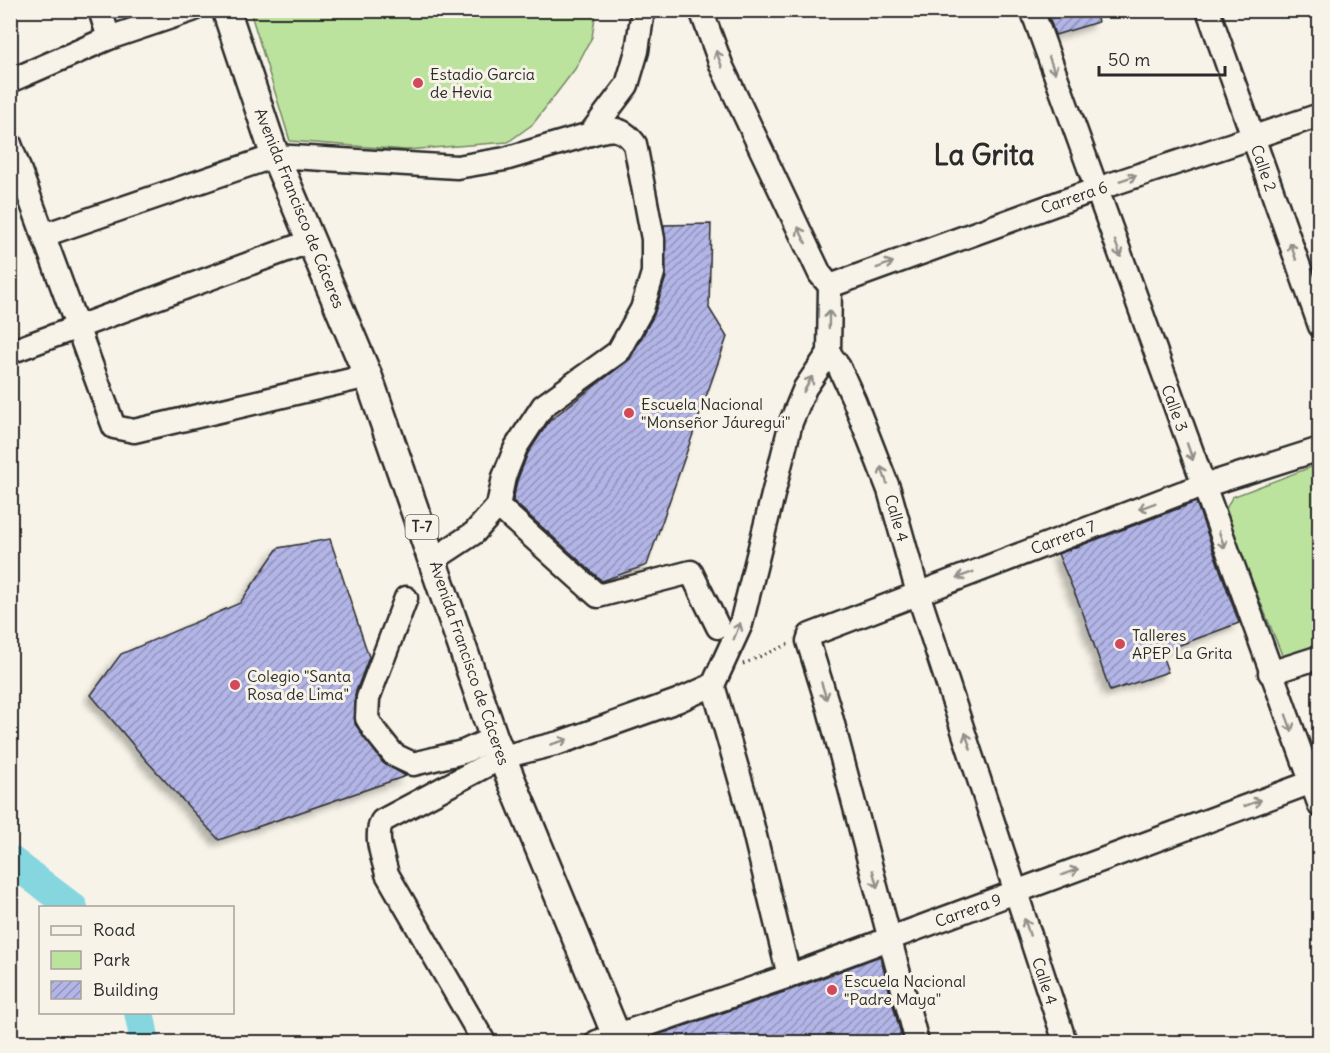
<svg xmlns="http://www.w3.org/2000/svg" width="1330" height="1053" viewBox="0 0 1330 1053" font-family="Delius,sans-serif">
<defs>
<pattern id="building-hatch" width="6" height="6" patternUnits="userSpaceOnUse" patternTransform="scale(1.5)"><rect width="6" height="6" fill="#b2b5e6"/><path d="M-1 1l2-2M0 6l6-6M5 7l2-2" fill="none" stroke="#9193bb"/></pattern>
<filter id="shadow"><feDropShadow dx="-5.5" dy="5.5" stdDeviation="3" flood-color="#0004"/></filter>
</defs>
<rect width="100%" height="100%" fill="#f7f3e8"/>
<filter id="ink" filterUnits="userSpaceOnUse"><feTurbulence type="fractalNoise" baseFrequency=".0167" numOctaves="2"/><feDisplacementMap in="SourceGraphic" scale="12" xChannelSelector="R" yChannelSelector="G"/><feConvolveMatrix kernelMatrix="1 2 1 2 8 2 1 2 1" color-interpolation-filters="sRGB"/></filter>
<g filter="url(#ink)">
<g fill="#bce39e" stroke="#748764" stroke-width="1.5">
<path d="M250 11V10L596 11 592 37 575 69 533 124 508 142 406 150 290 141Z"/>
<path d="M1319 464V657L1287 667 1224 513 1232 497Z"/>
</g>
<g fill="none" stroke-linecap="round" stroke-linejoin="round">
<g stroke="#86d6e0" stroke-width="30">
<path d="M10 860 73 908"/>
<path d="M139 1012 145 1042"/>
</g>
</g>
<g fill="url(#building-hatch)" stroke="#2b2b2b" stroke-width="1.5" filter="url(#shadow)">
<path d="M1047 10H1095L1098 22 1055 35Z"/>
<path d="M711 224 709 308 727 337 647 565 602 581 513 501 517 481 528 453 550 420 630 359 654 315 666 277 664 225Z"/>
<path d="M1196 502 1239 623 1161 652 1168 672 1110 691 1083 613 1058 554Z"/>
<path d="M330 539 369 657 355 694V724L383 763 406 776 219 840 145 759 91 695 121 654 240 603 278 548Z"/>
<path d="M880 956 903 1042H637L793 989Z"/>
</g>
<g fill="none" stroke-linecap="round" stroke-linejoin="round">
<defs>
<g id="minor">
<path d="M100 10 109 38"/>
<path d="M701 10 722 67 820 274 830 286 829 353 839 367 854 400 889 490 918 593 1065 1042"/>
<path d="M1032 10 1320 806"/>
<path d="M1208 10 1320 326"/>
<path d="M10 81 109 38 192 10"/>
<path d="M10 144 114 427 134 431 368 376"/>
<path d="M44 235 275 156 457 167 505 159 590 134 627 85 637 51 643 10"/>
<path d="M830 286 1097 189 1320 115"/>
<path d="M10 352 311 241"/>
<path d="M498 506 598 596 691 572 718 627"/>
<path d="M433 560 474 533 498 506 504 477 516 447 543 406 618 352 642 309 653 273V239L635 144C621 125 610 128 590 134"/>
<path d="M406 598 368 698 367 718 374 730 394 755 413 764 463 752 494 738"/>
<path d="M1270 673 1320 657"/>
<path d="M789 976 747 803 713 685 741 624 791 422 805 388 829 353"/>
<path d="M484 1042 387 874C383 857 374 837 382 821L502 757 559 743 677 701 713 685"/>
<path d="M597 1042 789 976 1320 779"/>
<path d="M917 1042 829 709 808 641 810 635 1181 493 1320 449"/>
</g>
<path id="major" d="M226 10 275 156 368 376 494 738 619 1042"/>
</defs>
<use href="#minor" stroke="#2b2b2b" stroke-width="27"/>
<use href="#major" stroke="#2b2b2b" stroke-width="32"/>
<path stroke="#2b2b2b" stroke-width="3" stroke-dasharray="1.5 4.5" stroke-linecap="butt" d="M743 664 789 644"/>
<use href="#minor" stroke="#f7f3e8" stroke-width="22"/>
<use href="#major" stroke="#f7f3e8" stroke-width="27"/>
</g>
<defs><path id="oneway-shaft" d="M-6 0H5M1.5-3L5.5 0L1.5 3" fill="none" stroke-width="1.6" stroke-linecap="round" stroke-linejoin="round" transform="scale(1.5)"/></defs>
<g stroke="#918f8a">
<use href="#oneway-shaft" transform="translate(719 59) rotate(-110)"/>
<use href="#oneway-shaft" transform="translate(1052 65) rotate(70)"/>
<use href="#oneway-shaft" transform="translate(1128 178) rotate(-18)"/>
<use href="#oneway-shaft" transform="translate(802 235) rotate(-115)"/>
<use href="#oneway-shaft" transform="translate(1118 249) rotate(70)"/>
<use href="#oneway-shaft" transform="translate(1293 251) rotate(-109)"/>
<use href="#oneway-shaft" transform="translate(885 265) rotate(-20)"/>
<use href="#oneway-shaft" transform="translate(829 319) rotate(-89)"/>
<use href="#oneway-shaft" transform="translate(808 384) rotate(-61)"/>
<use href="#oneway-shaft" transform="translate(1190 452) rotate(71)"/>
<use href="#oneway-shaft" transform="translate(884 475) rotate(-110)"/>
<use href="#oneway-shaft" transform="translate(1147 506) rotate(159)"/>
<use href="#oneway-shaft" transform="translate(1222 540) rotate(70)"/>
<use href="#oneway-shaft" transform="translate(965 575) rotate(159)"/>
<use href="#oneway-shaft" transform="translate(737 631) rotate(-68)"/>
<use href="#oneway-shaft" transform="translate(824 691) rotate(73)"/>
<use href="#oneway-shaft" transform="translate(1289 723) rotate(70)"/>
<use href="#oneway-shaft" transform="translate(968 741) rotate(-108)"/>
<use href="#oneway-shaft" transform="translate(559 742) rotate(-17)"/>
<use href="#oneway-shaft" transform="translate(1253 803) rotate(-20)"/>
<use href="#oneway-shaft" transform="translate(1070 872) rotate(-20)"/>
<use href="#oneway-shaft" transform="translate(875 879) rotate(75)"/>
<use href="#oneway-shaft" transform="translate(1027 927) rotate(-108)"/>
</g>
</g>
<g fill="#d1495b" stroke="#f7f3e8" stroke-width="2">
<circle cx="418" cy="83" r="6"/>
<circle cx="629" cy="413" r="6"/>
<circle cx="1120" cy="644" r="6"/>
<circle cx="235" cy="685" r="6"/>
<circle cx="832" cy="990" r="6"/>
</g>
<g text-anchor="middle" stroke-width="6" stroke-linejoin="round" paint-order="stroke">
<rect fill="#f7f3e8" stroke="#686764" stroke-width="1.5" x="405.5" y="515" width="33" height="24" rx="4.5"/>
<g font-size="15" font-weight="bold" fill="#2b2b2b">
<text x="422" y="532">T-7</text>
</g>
<g font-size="16" fill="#2b2b2b" stroke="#f7f3e8" text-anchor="start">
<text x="430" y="80">Estadio Garcia<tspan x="430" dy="18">de Hevia</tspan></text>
<text x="641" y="410">Escuela Nacional<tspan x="641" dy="18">"Monseñor Jáuregui"</tspan></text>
<text x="1132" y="641">Talleres<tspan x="1132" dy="18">APEP La Grita</tspan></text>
<text x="247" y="682">Colegio "Santa<tspan x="247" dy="18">Rosa de Lima"</tspan></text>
<text x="844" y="987">Escuela Nacional<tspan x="844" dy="18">"Padre Maya"</tspan></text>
</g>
<g font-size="16" fill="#2b2b2b" stroke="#f7f3e8">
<text transform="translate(1264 168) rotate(71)" y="6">Calle 2</text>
<text transform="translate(1074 197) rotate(-19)" y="6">Carrera 6</text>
<text transform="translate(300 208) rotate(68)" y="6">Avenida Francisco de Cáceres</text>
<text transform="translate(1175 408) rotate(70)" y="6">Calle 3</text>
<text transform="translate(897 518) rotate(74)" y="6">Calle 4</text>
<text transform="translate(1063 537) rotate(-21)" y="6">Carrera 7</text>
<text transform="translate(470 663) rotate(71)" y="6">Avenida Francisco de Cáceres</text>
<text transform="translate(968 910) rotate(-20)" y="6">Carrera 9</text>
<text transform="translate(1045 981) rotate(72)" y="6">Calle 4</text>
</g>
<g font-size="28" font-weight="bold" fill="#2b2b2b" stroke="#f7f3e8">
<text x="984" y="165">La Grita</text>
</g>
</g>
<rect width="1330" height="1053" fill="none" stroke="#f7f3e8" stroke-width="36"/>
<rect x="18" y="18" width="1294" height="1017" fill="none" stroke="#2b2b2b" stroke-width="2" filter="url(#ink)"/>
<rect x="39" y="906" width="195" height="108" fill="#f7f3e8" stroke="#a5a39c" stroke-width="1.5"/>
<rect x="51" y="926" width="30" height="9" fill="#f7f3e8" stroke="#a5a39c" stroke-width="1.5"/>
<text x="93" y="936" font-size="18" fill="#2b2b2b">Road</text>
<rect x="51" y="951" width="30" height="18" fill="#bce39e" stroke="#a5a39c" stroke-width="1.5"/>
<text x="93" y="966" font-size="18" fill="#2b2b2b">Park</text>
<rect x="51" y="981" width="30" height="18" fill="url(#building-hatch)" stroke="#a5a39c" stroke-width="1.5"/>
<text x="93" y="996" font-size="18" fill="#2b2b2b">Building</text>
<path d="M1099 66v9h126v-9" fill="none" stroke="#2b2b2b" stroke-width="3"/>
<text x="1108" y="66" font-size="18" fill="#2b2b2b" stroke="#f7f3e8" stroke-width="4.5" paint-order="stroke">50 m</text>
</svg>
